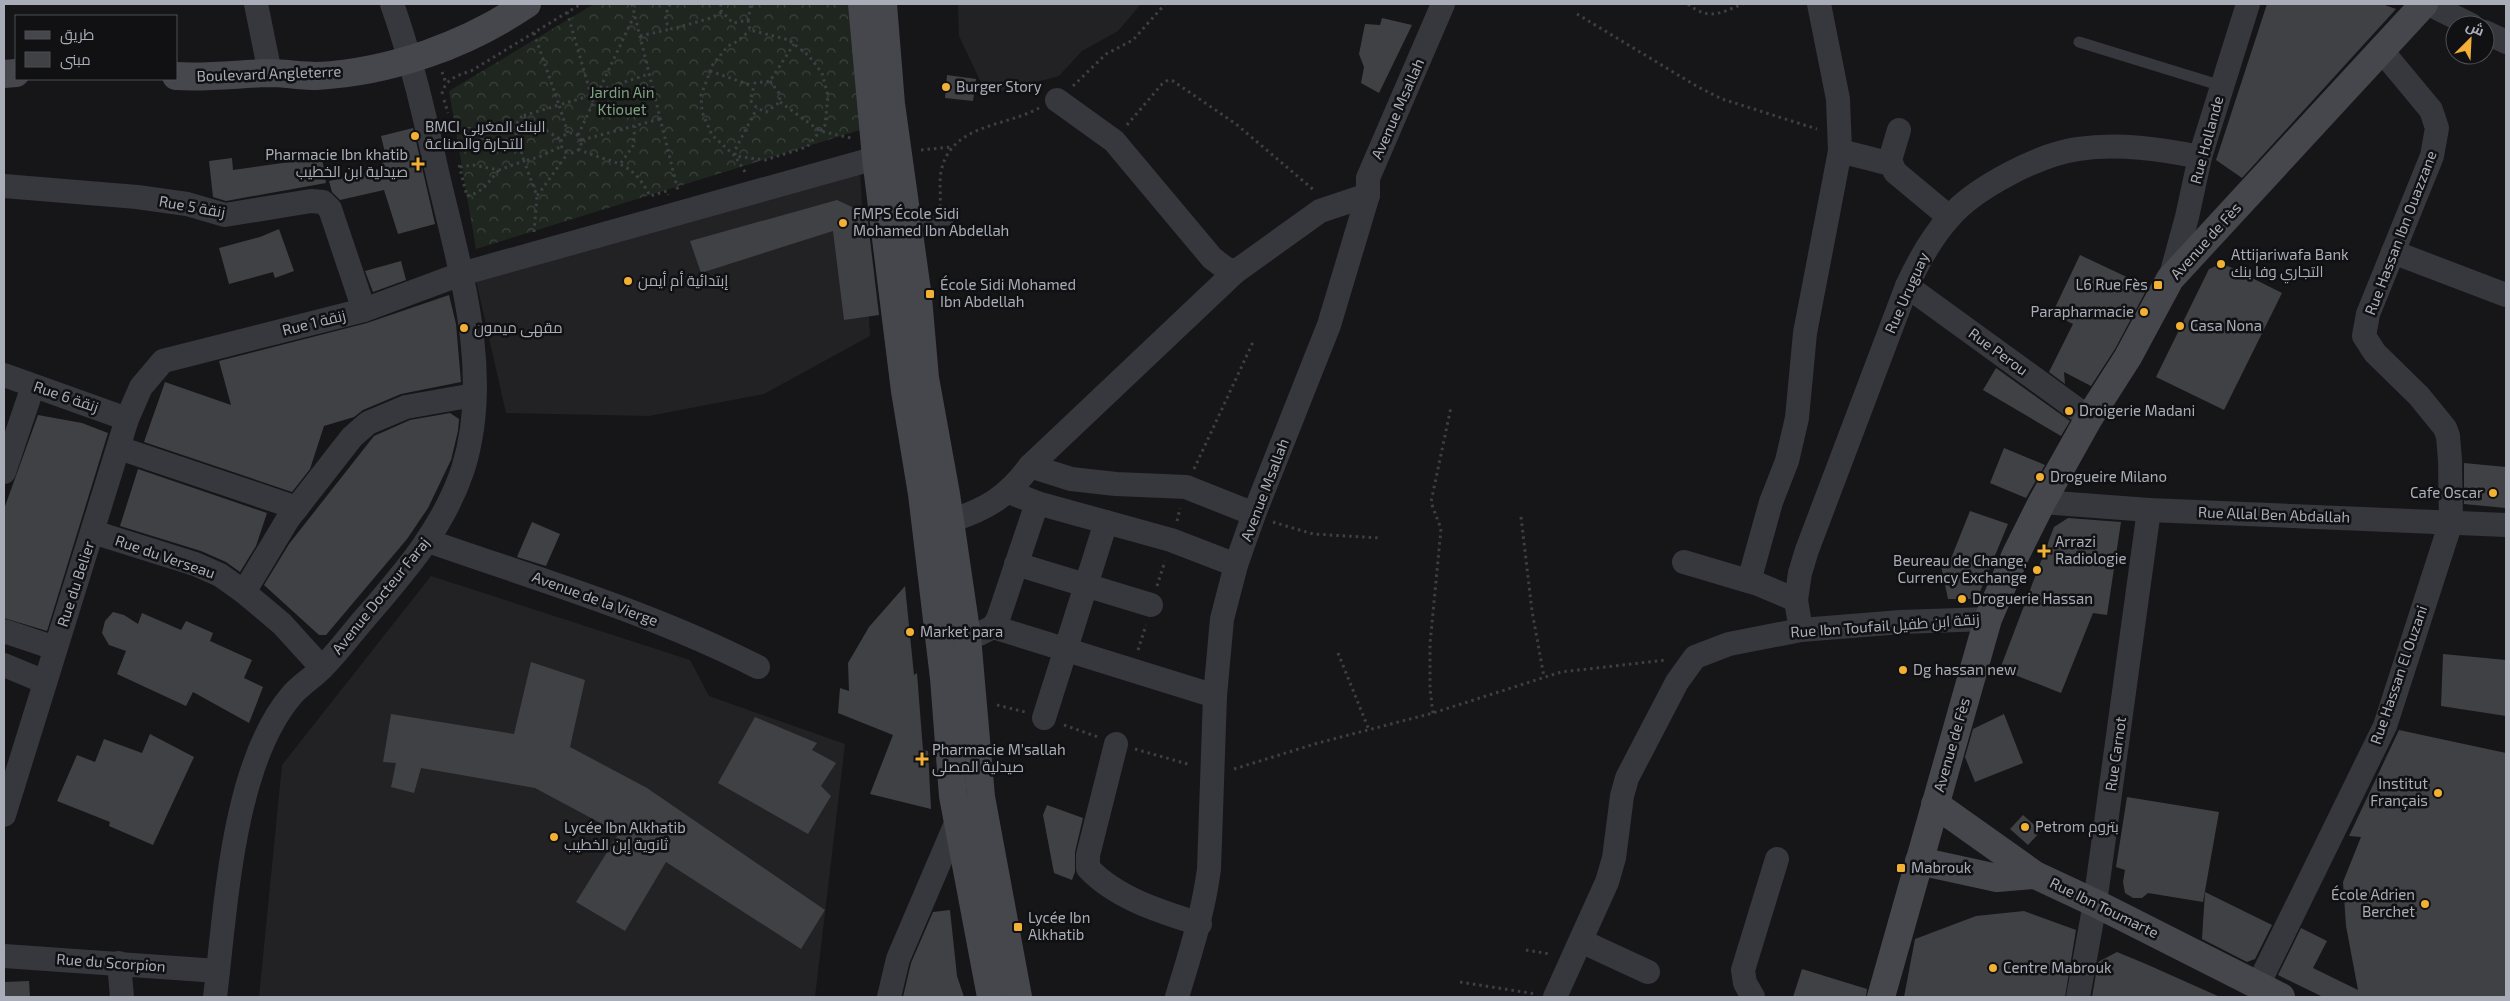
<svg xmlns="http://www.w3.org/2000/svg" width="2510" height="1001" viewBox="0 0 2510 1001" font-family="'Exo 2',Cairo,sans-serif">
<defs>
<pattern id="forest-crowns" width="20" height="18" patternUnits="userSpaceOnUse" patternTransform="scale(1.25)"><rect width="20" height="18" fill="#1e261f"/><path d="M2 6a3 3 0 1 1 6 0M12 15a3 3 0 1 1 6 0" fill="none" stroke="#3c433d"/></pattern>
</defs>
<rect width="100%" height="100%" fill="#161618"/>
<g fill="#222225">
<path d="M958 4H1141L1118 31 1082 51 1059 76 987 95 959 36Z"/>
<path d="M860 173 870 336 764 394 649 416 506 413 475 276Z"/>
<path d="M431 576 690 660 709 696 845 744 815 997H259L282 765Z"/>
</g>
<path fill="url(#forest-crowns)" d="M594 4H853L860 130 476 249 449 91Z"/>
<g fill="#404145">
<path d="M2267 4H2382L2396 9 2242 178 2216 160Z"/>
<path d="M1382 18 1412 25 1379 93 1361 83 1364 67 1359 54 1365 24 1380 25Z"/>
<path d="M947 75 976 79 973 101 945 98Z"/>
<path d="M413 128 435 224 398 234 384 190 340 200 332 192 329 181 383 169 382 163 387 161 381 136Z"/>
<path d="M321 151 326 183 226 201 213 197 209 161 232 158 233 170 304 160 303 154Z"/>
<path d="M837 200 867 214 879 315 844 320 833 231 701 273 690 241Z"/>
<path d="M279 229 294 271 275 278 273 272 229 284 219 248 260 237Z"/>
<path d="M2080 255 2148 287 2115 349 2091 386 2064 372 2065 384 2049 372 2073 324 2052 314Z"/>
<path d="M401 261 406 280 373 292 365 271Z"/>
<path d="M2221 264 2230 267 2282 293 2224 410 2156 377 2209 269Z"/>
<path d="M449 295 456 324 461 382 401 394 363 410 354 417 324 426 310 469 292 492 144 442 165 382 231 405 219 361 367 323Z"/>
<path d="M1996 368 2070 421 2061 436 1983 390Z"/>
<path d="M450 413 459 419 458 431 451 460 428 508 407 539 326 635H319L264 585 289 544 374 436 410 420Z"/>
<path d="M38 415 82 423 108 433 47 631 4 618V509Z"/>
<path d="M2004 448 2045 465 2026 498 1990 483Z"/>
<path d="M2464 463 2506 467V508L2464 504Z"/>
<path d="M138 469 267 513 256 546 240 572 226 562 201 551 120 526Z"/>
<path d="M1970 511 2008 524 1977 599H1948L1940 561H1950Z"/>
<path d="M2068 518 2121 522 2107 615 2093 613 2061 693 2000 669 2054 527Z"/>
<path d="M532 522 560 534 546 566 517 557Z"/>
<path d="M905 586 914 675 917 673 923 750 928 751 931 809 870 794 893 735 838 713 840 688 849 691 848 663 869 627Z"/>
<path d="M113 612 124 615 138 624 142 613 181 630 186 621 213 633 210 641 252 660 244 678 263 687 249 723 193 692 186 706 117 674 126 651 109 645 102 633 105 621Z"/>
<path d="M2443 654 2506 660V716L2441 706Z"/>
<path d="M531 662 585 680 570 747 647 788 825 910 801 949 666 862 625 931 576 902 619 833 535 788 421 768 414 793 391 787 396 763 383 762 391 714 514 734Z"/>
<path d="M2004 714 2023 763 1975 782 1965 757 1973 729Z"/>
<path d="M755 717 817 743 812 750 836 763 821 786 831 796 808 834 718 783Z"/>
<path d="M2399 730 2506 753V997H2323L2278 975 2301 928 2327 941 2313 968 2358 990 2346 926 2343 882 2361 837 2349 836Z"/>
<path d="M150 734 194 757 153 845 109 826 110 822 57 801 77 755 95 762 104 739 142 753Z"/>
<path d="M2127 797 2219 812 2203 902 2148 893 2142 898H2133L2125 893 2123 882 2125 870 2116 867Z"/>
<path d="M1047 805 1083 818 1075 852V872L1072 880 1054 873 1043 815Z"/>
<path d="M2023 815 2041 831 2028 845 2010 829Z"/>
<path d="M2205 892 2272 925 2255 959 2247 962 2202 939Z"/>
<path d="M950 910 957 976 964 997H903L911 963 933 912Z"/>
<path d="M2024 911 2076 930 2065 997H1904L1915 939 1976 916Z"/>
<path d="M2117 952 2146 964 2220 997H2092L2098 962Z"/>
<path d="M1802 969 1867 989 1866 997H1793Z"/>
<path d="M29 981 30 997H4V982Z"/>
</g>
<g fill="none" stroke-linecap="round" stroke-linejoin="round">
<g stroke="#3d3f44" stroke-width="3" stroke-dasharray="2.5 4" stroke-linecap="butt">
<path d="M632 4 678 191"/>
<path d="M670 4C666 13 662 22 672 29L711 18 722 12"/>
<path d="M721 4 720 10 733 23 748 20 751 4"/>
<path d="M1688 4C1709 21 1720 13 1743 4"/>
<path d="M567 12 593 102"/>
<path d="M1577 14 1698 87 1722 99 1817 129"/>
<path d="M748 20 750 30 789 40 809 56 822 73 828 96 825 125 807 147 765 160 735 156 712 135 702 112 701 95 713 64 728 46 738 41 750 30"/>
<path d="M534 33 559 105 522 116 562 140"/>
<path d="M640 36 671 29"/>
<path d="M710 71 753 86"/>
<path d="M442 72 446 83"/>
<path d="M770 81 779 93 780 102 766 112 757 108 750 100 755 83 770 81 794 44"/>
<path d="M1073 86 1106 54 1133 40 1165 4"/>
<path d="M600 90 649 74"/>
<path d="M442 94C445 79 458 75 471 71L581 4"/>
<path d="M444 100 448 113"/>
<path d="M780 102 820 131 851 138"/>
<path d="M522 116 514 127 524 161 539 157 562 146"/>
<path d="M1127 125 1162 84 1168 80 1173 81 1236 124 1315 191"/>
<path d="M568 133 559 105 592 95"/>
<circle cx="571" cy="143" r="10"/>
<path d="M578 135 634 16"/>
<path d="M582 140 660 119"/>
<path d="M578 149C612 165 630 157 650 196L667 191 668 195"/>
<path d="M921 150 951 147"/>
<path d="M621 163 633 146 635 126"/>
<path d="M459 165 467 196"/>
<path d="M460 167 473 165 499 170 524 161 537 196 568 153"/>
<path d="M745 172 735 156V150L757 108"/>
<path d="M467 196C484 192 488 182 499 170"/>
<path d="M940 207C941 195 939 183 941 172 950 124 1005 127 1039 108"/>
<path d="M534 232 537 196"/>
<path d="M1194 469 1254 340"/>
<path d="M1521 517 1532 611 1544 677"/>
<path d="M1177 521 1180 508"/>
<path d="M1273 522 1313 534 1380 538"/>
<path d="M1157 586 1165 561"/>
<path d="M1138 650 1146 625"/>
<path d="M1338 653 1369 730"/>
<path d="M997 705 1025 712"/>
<path d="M1433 713 1430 689V644L1441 529 1431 502 1451 407"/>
<path d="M1064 725 1098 737"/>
<path d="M1135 749 1191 765"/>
<path d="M1234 769 1318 743 1433 713 1561 672 1666 660"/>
<path d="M1526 950 1550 954"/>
<path d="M1460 982 1536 994"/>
</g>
<g stroke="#37383d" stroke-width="11">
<path d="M2079 42 2222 86"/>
<path d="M907 224 948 220"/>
</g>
<g stroke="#37383d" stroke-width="24">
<path d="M256 4 270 73"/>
<path d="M2429 4 2471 25"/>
<path d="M2485 32 2506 42"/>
<path d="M1057 100 1114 141 1212 258 1225 268 1235 272"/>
<path d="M1899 130 1890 160 1895 172 1949 217"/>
<path d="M1840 151 1891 164"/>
<path d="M4 186 137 197 187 204 225 215 311 201 323 202 330 209 364 310"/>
<path d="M2393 252 2506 295"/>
<path d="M2170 279 2187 217 2200 157 2248 4"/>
<path d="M1907 286 2089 418"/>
<path d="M4 375 127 419"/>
<path d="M119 448 297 508"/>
<path d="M1030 466 1071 479 1116 484 1186 487 1254 514"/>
<path d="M4 472 33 386"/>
<path d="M1009 492 1037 503 1171 540 1236 565"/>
<path d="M2042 502 2149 510 2506 525"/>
<path d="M950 521C987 509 1007 497 1030 466L1235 272 1320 211 1368 195"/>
<path d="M93 532 195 564 220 575 244 592 282 624 322 668"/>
<path d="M428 541C540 580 652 613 758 667"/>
<path d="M1684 562 1758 584 1796 600"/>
<path d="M1016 564 1151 605"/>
<path d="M1749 581 1771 502 1787 461 1797 418 1805 333 1840 151 1838 99 1819 4"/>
<path d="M244 592 288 519 352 437 368 423 406 407 474 395"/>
<path d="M993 627 1215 696"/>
<path d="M1801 630 1796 600 1800 573 1807 550 1907 286C1918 262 1931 238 1949 218 1974 188 2040 154 2078 149 2119 143 2160 149 2200 157"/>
<path d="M4 631 55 648"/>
<path d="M979 634 993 627 998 619 1037 503"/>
<path d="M4 665 45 682"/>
<path d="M1044 718 1106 522"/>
<path d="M1116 744 1088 855V868C1116 898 1161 912 1200 924"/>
<path d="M4 815 127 419 141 387 163 361 364 310 461 274 876 158"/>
<path d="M1581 941 1648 972"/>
<path d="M4 956 218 971"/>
<path d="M119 963 122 997"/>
<path d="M2258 985 2385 726 2451 522 2450 460 2448 436 2445 428 2419 396 2375 353 2364 336 2368 314 2432 156 2437 128 2431 110 2382 51"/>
<path d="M215 997C226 909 232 766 291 696 300 685 313 678 323 667 338 652 351 634 365 618 404 573 444 527 463 469 493 374 460 270 438 176 425 118 412 60 392 4"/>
<path d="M889 997 898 959 957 821"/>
<path d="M1177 997C1190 954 1203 914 1209 869L1215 696 1222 619 1236 565 1254 514 1329 325 1368 195V178L1443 4"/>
<path d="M1555 997 1607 882 1614 858 1622 796 1627 778 1677 682 1695 657 1729 644 1801 630 1901 622 1988 619"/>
<path d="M1753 997 1745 983 1743 970 1777 859"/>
<path d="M2078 997 2095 903 2149 510"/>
</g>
<g stroke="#45474d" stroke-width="28">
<path d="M862 4 876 158 905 391 922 494 944 678 953 796 991 997"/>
<path d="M883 4 891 104 918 298 925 378 946 494 967 637 981 797 1018 997"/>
<path d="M4 74 16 73"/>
<path d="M176 76C207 78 237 74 268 73 284 73 301 76 317 76 391 72 466 45 527 4"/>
<path d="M1935 804 2035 875 2095 903 2281 997"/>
<path d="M1919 861 1997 878 2035 875"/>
<path d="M1881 997 1988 619 2016 554 2042 502 2089 418 2128 357 2170 279 2424 4"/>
</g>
</g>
<g fill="#f2b134" stroke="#111113" stroke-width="2">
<circle cx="946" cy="87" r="5"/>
<circle cx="415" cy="136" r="5"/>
<path d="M415.5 156.5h5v5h5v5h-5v5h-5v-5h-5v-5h5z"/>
<circle cx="843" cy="223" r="5"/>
<circle cx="2221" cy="264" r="5"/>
<circle cx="628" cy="281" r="5"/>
<rect x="2153" y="280" width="10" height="10" rx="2.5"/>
<rect x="925" y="289" width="10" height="10" rx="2.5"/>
<circle cx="2144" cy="312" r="5"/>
<circle cx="2180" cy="326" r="5"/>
<circle cx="464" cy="328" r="5"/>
<circle cx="2069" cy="411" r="5"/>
<circle cx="2040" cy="477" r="5"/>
<circle cx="2493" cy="493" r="5"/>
<path d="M2041.5 543.5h5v5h5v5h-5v5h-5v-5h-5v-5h5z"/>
<circle cx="2037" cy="570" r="5"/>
<circle cx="1962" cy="599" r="5"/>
<circle cx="910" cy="632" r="5"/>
<circle cx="1903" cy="670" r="5"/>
<path d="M919.5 751.5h5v5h5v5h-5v5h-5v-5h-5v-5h5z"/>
<circle cx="2438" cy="793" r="5"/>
<circle cx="2025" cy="827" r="5"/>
<circle cx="554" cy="837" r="5"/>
<rect x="1896" y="863" width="10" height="10" rx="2.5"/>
<circle cx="2425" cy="904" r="5"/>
<rect x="1013" y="922" width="10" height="10" rx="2.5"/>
<circle cx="1993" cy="968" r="5"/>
</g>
<g text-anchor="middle" stroke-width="5" stroke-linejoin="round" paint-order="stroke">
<g font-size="15" fill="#a8adb8" stroke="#111113">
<text transform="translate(269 74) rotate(-2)" y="5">Boulevard Angleterre</text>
<text transform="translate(1398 109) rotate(-66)" y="5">Avenue Msallah</text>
<text transform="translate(2207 140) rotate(-75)" y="5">Rue Hollande</text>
<text transform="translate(192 207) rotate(10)" y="5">Rue 5 زنقة</text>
<text transform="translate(2401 233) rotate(-69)" y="5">Rue Hassan Ibn Ouazzane</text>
<text transform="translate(2206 241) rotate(-48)" y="5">Avenue de Fès</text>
<text transform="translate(1907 293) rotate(-66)" y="5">Rue Uruguay</text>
<text transform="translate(314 323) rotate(-14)" y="5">Rue 1 زنقة</text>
<text transform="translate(1998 352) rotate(36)" y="5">Rue Perou</text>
<text transform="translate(66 397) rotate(19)" y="5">Rue 6 زنقة</text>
<text transform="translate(1265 490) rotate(-69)" y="5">Avenue Msallah</text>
<text transform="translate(2274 515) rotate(2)" y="5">Rue Allal Ben Abdallah</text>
<text transform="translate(165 557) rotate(19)" y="5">Rue du Verseau</text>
<text transform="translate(76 584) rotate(-72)" y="5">Rue du Belier</text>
<text transform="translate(381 596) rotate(-51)" y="5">Avenue Docteur Faraj</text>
<text transform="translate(595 599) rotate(20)" y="5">Avenue de la Vierge</text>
<text transform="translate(1885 626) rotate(-4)" y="5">Rue Ibn Toufail زنقة ابن طفيل</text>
<text transform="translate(2399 675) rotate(-71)" y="5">Rue Hassan El Ouzani</text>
<text transform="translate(1952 745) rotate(-74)" y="5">Avenue de Fès</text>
<text transform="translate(2116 754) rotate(-82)" y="5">Rue Carnot</text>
<text transform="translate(2104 908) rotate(26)" y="5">Rue Ibn Toumarte</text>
<text transform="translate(111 963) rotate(4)" y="5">Rue du Scorpion</text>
</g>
<g font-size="15" fill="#a8adb8" stroke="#111113" text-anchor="start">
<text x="956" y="92">Burger Story</text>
<text x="425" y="132">BMCI البنك المغربي<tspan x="425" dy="17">للتجارة والصناعة</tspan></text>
<text x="408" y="160" text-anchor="end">Pharmacie Ibn khatib<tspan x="408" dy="17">صيدلية ابن الخطيب</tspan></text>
<text x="853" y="219">FMPS École Sidi<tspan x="853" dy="17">Mohamed Ibn Abdellah</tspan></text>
<text x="2231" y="260">Attijariwafa Bank<tspan x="2231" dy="17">التجاري وفا بنك</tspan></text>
<text x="638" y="286">إبتدائية أم أيمن</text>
<text x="940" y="290">École Sidi Mohamed<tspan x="940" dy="17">Ibn Abdellah</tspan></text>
<text x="2148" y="290" text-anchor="end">L6 Rue Fès</text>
<text x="2134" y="317" text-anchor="end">Parapharmacie</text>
<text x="2190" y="331">Casa Nona</text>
<text x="474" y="333">مقهى ميمون</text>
<text x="2079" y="416">Droigerie Madani</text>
<text x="2050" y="482">Drogueire Milano</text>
<text x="2483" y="498" text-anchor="end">Cafe Oscar</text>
<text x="2055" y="547">Arrazi<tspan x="2055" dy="17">Radiologie</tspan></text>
<text x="2027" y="566" text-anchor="end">Beureau de Change,<tspan x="2027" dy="17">Currency Exchange</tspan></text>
<text x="1972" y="604">Droguerie Hassan</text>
<text x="920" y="637">Market para</text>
<text x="1913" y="675">Dg hassan new</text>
<text x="932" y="755">Pharmacie M'sallah<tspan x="932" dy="17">صيدلية المصلى</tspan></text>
<text x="2428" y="789" text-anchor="end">Institut<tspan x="2428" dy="17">Français</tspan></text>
<text x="2035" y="832">Petrom بتروم</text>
<text x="564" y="833">Lycée Ibn Alkhatib<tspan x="564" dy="17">ثانوية إبن الخطيب</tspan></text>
<text x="1911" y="873">Mabrouk</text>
<text x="2415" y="900" text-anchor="end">École Adrien<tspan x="2415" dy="17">Berchet</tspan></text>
<text x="1028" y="923">Lycée Ibn<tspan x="1028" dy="17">Alkhatib</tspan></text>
<text x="2003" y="973">Centre Mabrouk</text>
</g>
<g font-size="15" fill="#7fa381" stroke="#111113">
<text x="622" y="98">Jardin Ain<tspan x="622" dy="17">Ktiouet</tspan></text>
</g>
</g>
<rect width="2510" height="1001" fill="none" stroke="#a8adb8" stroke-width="10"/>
<rect x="15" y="15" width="162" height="65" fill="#111113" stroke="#4d4f55"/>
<rect x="25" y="31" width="25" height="8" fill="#45474d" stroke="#4d4f55"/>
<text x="60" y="40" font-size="15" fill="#a8adb8">طريق</text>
<rect x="25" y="52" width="25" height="15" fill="#404145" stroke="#4d4f55"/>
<text x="60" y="65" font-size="15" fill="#a8adb8">مبنى</text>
<g transform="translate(2470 40) rotate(24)"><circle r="24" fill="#111113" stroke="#4d4f55"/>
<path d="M0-4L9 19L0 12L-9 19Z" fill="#f2b134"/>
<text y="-8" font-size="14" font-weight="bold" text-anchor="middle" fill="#a8adb8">ش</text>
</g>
</svg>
